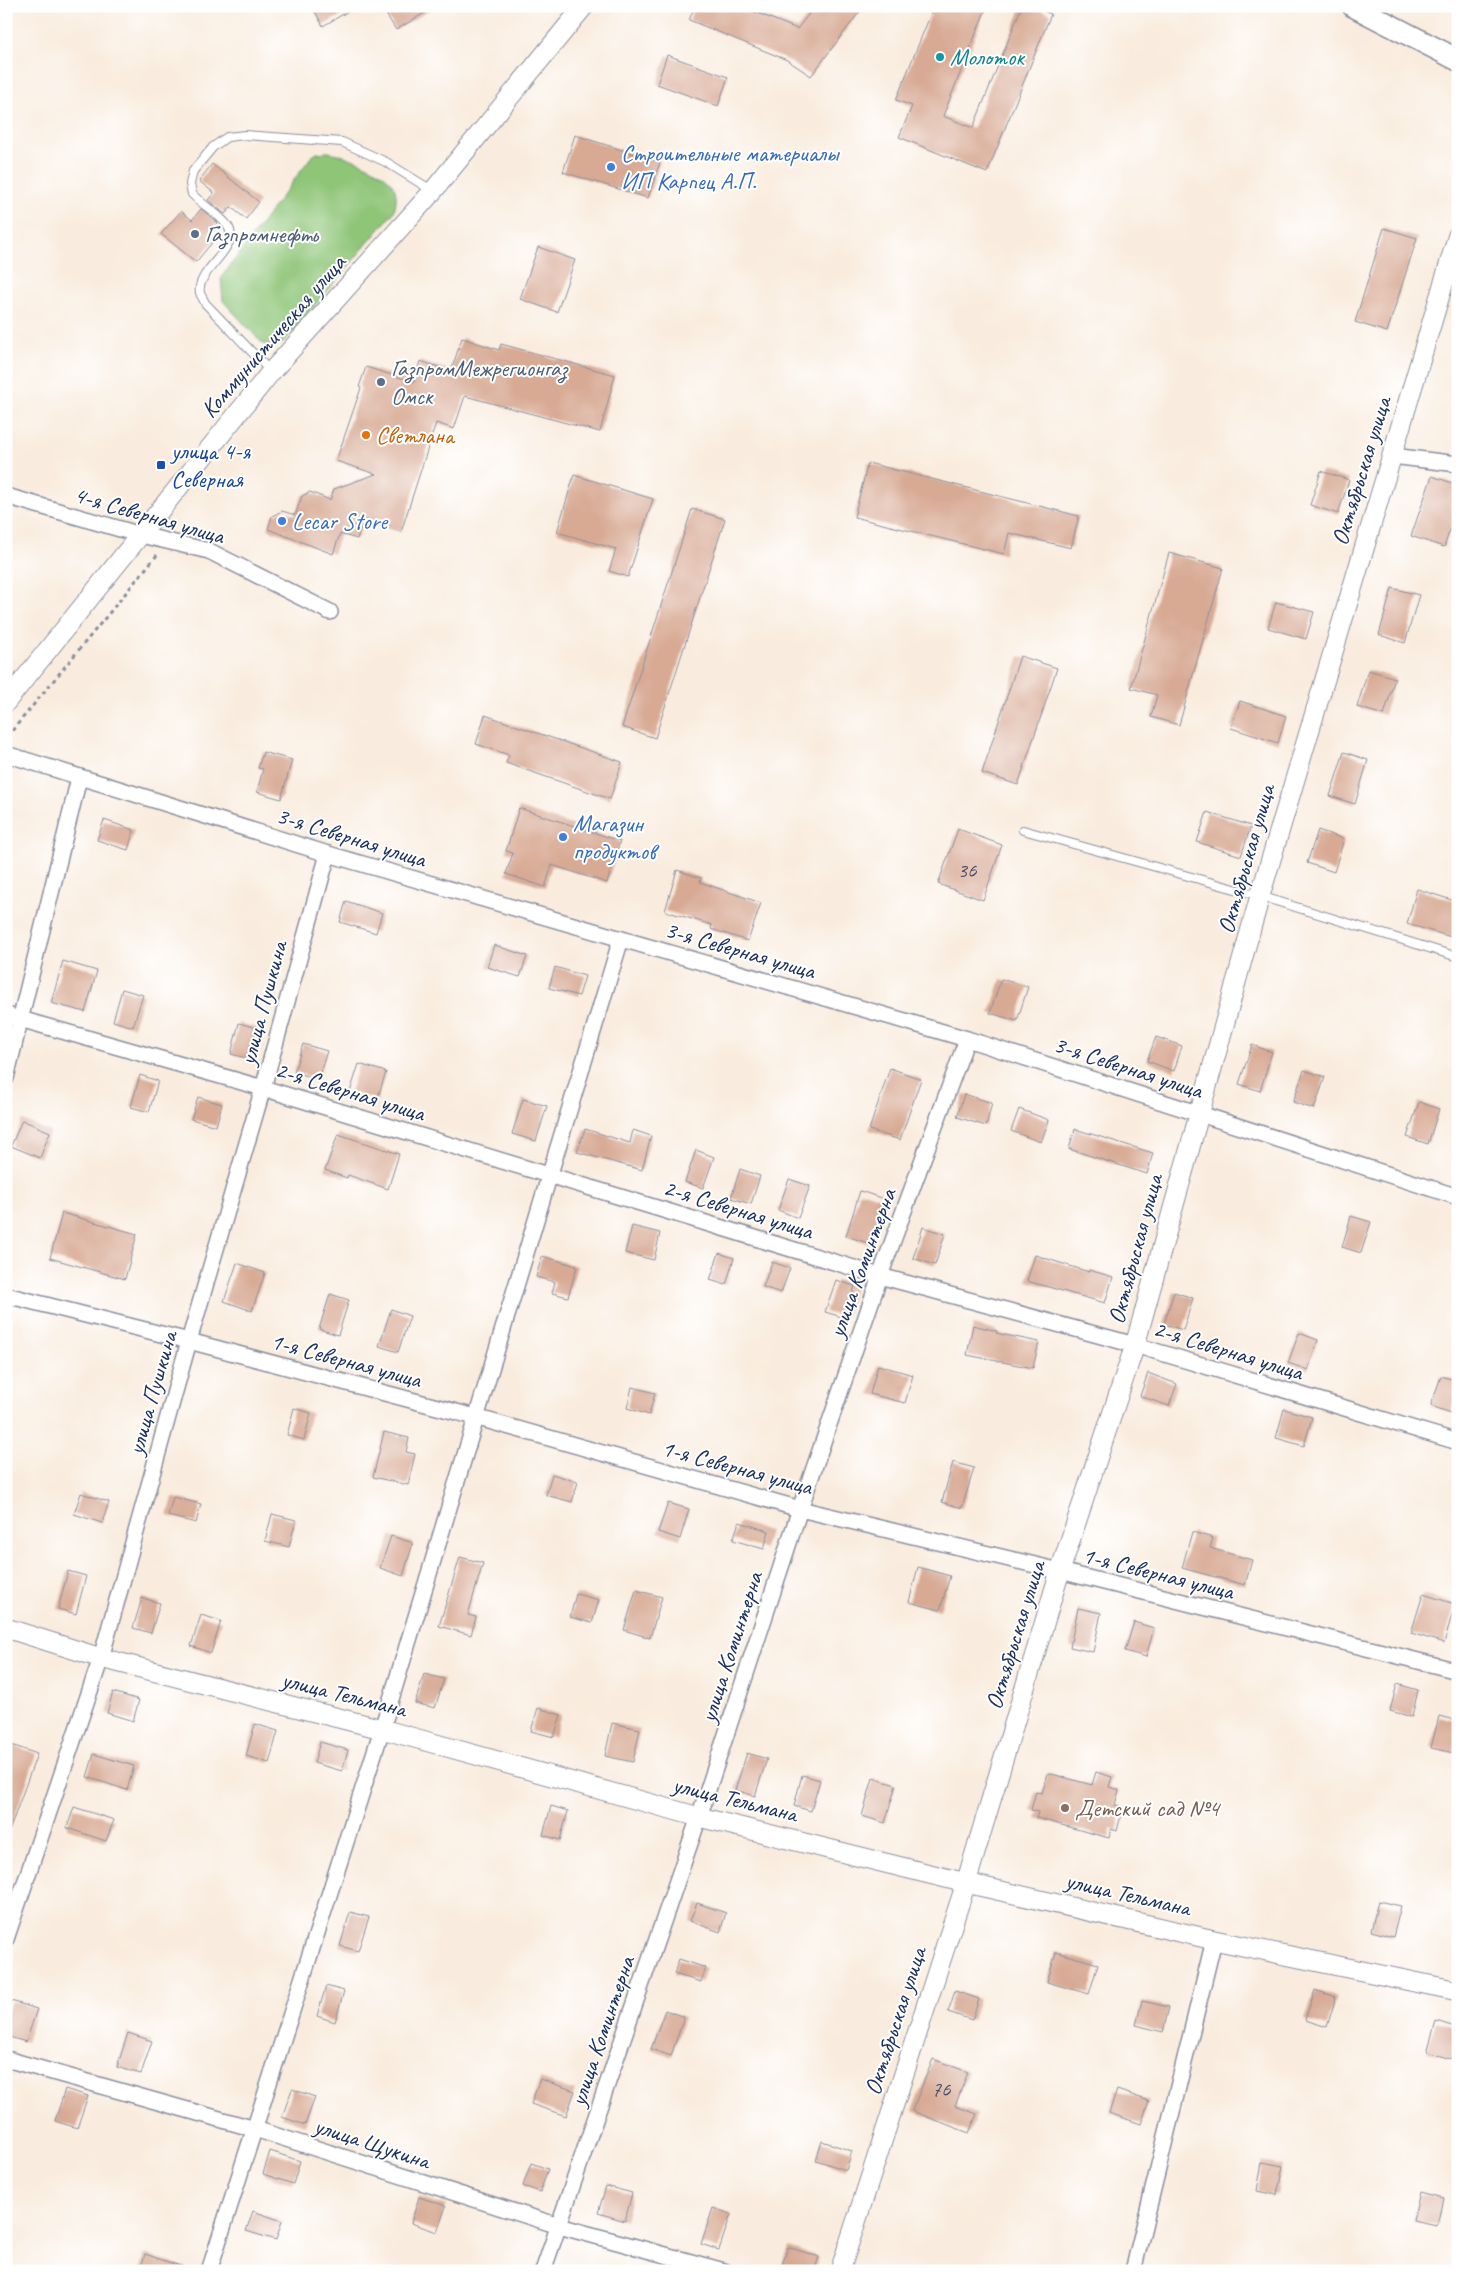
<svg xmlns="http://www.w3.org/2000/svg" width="1464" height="2277" viewBox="0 0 1464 2277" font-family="Caveat,sans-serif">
<rect width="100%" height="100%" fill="#fff"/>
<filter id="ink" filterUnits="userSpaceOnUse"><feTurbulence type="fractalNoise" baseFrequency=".02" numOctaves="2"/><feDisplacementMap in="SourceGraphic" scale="10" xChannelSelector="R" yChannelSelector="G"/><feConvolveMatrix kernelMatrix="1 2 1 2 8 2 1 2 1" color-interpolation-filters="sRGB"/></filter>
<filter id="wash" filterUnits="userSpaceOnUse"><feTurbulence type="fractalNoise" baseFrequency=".0096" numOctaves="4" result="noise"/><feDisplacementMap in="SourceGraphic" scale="20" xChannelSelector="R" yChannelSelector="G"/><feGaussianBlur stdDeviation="1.12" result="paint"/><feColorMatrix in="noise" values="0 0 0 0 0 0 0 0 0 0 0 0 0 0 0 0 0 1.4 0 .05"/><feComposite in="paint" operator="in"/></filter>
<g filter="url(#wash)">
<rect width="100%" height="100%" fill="#f9ecde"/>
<path fill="#8ec577" stroke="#547a6a" d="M328 152C344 154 386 171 393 185 398 195 396 202 394 212L283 343 272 347 262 343 223 301 221 278 311 157 317 153Z"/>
<g id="blocks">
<g fill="#d8aa94">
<path d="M312 6H357L323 26Z"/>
<path d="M381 6H436L396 30Z"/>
<path d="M695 6H740L797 29 815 6H864L811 76 787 60 689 20Z"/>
<path d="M934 6H987L943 116 973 128 1022 6H1031L1051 14 987 173 899 137 912 106 896 100Z"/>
<path d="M667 55 728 77 718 106 657 84Z"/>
<path d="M575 135 660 162 648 198 563 172Z"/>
<path d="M212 164 259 202 246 219 231 207 225 214 208 200 214 193 199 181Z"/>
<path d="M201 209 218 223 209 234 215 239 196 262 161 234 181 211 192 220Z"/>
<path d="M1384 228 1417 238 1387 332 1355 322Z"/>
<path d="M538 247 575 260 557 312 520 299Z"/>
<path d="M462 338 499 350 501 344 615 375 600 432 465 396 454 429 436 423 401 532 364 520 357 539 340 534 333 554 268 529 272 516 282 511 295 515 302 496 310 492 330 500 334 489 376 474 336 461 361 388 359 387 366 367 414 382 420 361 451 371Z"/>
<path d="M868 463 1079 516 1071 548 1009 533 1004 554 854 517Z"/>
<path d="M1321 471 1349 480 1338 514 1310 505Z"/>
<path d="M574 475 653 499 628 577 609 571 616 549 557 532Z"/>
<path d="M1432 476 1458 485V507L1444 547 1411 536Z"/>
<path d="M692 509 725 519 655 738 622 727Z"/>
<path d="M1169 553 1223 568 1179 725 1151 717 1157 695 1131 688Z"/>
<path d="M1392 588 1419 595 1405 643 1379 635Z"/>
<path d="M1276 602 1314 612 1306 639 1268 628Z"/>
<path d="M1020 656 1057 668 1018 785 982 773Z"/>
<path d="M1368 670 1395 678 1384 715 1357 707Z"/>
<path d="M1240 701 1286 716 1278 743 1231 728Z"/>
<path d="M485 715 622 762 610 799 506 763 509 755 476 744Z"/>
<path d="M263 752 292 760 281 799 257 792 263 769 258 768Z"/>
<path d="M1344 752 1368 760 1355 804 1330 796Z"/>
<path d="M519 808 620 841 607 883 552 865 545 887 506 874 513 853 506 851Z"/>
<path d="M1207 812 1251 826 1241 856 1197 842Z"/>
<path d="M104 820 134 830 128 850 97 840Z"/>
<path d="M958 829 1002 845 983 900 938 884Z"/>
<path d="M1318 830 1344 839 1334 872 1307 863Z"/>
<path d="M677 870 701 878 700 882 761 903 748 941 711 929 712 925 665 911Z"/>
<path d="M1417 889 1458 902V939L1407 924Z"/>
<path d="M346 901 382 913 376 933 340 922Z"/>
<path d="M494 945 527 956 520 977 487 967Z"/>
<path d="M63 961 97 971 85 1012 51 1003Z"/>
<path d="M555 967 585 976 579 996 549 988Z"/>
<path d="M1001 979 1028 987 1017 1021 990 1013Z"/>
<path d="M122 989 143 995 133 1027 113 1021Z"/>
<path d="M239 1023 261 1029 254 1060 231 1054Z"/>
<path d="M1156 1037 1182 1046 1174 1071 1147 1061Z"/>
<path d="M303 1044 327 1051 318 1079 294 1072Z"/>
<path d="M1252 1045 1272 1052 1260 1091 1239 1084Z"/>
<path d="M359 1064 386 1072 377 1100 350 1092Z"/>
<path d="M890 1068 921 1079 900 1140 869 1130Z"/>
<path d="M1304 1070 1325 1077 1314 1109 1293 1102Z"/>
<path d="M140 1075 158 1081 149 1112 131 1107Z"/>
<path d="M964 1094 992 1103 986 1126 957 1117Z"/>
<path d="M198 1097 222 1104 216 1126 191 1119Z"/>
<path d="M523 1099 547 1106 536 1141 512 1134Z"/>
<path d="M1419 1102 1439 1109 1428 1144 1407 1137Z"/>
<path d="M1019 1109 1049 1120 1041 1142 1011 1131Z"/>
<path d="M22 1120 50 1132 40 1158 11 1146Z"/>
<path d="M585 1129 630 1143 633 1130 651 1136 642 1170 577 1152Z"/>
<path d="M1075 1129 1153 1153 1147 1174 1069 1149Z"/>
<path d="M338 1134 399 1154 388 1189 348 1175 347 1178 325 1170Z"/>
<path d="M696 1150 714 1157 703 1188 685 1182Z"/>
<path d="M740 1169 760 1176 751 1204 731 1198Z"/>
<path d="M789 1179 810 1186 798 1218 778 1210Z"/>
<path d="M860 1191 885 1199 871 1244 846 1236Z"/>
<path d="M62 1213 137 1234 125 1279 50 1258Z"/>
<path d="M1351 1216 1371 1222 1361 1253 1342 1247Z"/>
<path d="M632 1226 660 1233 654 1260 625 1253Z"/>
<path d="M923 1227 945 1234 935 1265 913 1258Z"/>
<path d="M719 1253 734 1258 726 1285 710 1280Z"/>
<path d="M1035 1255 1089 1272V1270L1113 1277 1105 1303 1027 1281Z"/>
<path d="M542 1256 577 1266 568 1297 552 1293 555 1282 536 1277Z"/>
<path d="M772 1262 790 1268 781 1293 763 1287Z"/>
<path d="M237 1263 265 1273 252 1311 224 1301Z"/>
<path d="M836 1280 855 1286 845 1318 825 1312Z"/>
<path d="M1174 1292 1193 1298 1183 1330 1164 1324Z"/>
<path d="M330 1294 349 1300 338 1335 319 1329Z"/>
<path d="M391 1309 410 1316 398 1352 379 1346Z"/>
<path d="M973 1325 997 1331 996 1333 1039 1342 1033 1368 967 1355Z"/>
<path d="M1299 1333 1318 1340 1308 1370 1288 1363Z"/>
<path d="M878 1365 913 1375 905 1403 870 1394Z"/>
<path d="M1148 1373 1177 1384 1169 1406 1140 1396Z"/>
<path d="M1441 1376 1458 1381V1394L1451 1413 1431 1406Z"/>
<path d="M632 1387 655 1393 649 1415 627 1408Z"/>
<path d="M294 1408 311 1413 304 1440 287 1435Z"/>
<path d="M1284 1409 1312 1417 1304 1446 1276 1438Z"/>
<path d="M384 1432 409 1438 406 1452 415 1454 408 1485 373 1477Z"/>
<path d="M953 1462 974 1468 962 1508 942 1502Z"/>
<path d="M552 1474 578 1482 572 1502 546 1495Z"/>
<path d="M81 1493 109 1502 102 1523 74 1514Z"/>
<path d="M173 1497 201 1504 196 1523 168 1516Z"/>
<path d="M668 1503 689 1509 680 1539 658 1532Z"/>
<path d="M272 1514 296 1520 289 1547 265 1541Z"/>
<path d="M739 1522 769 1531 764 1549 733 1540Z"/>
<path d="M1192 1532 1213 1538 1210 1548 1252 1560 1245 1585 1182 1568Z"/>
<path d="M391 1536 413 1543 403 1576 380 1568Z"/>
<path d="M460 1557 483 1563 468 1615 476 1617 471 1635 439 1626Z"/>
<path d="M918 1567 950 1576 940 1610 909 1602Z"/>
<path d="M68 1571 86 1576 76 1614 58 1609Z"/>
<path d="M636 1590 662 1597 650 1638 624 1630Z"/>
<path d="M576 1594 599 1600 592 1623 570 1617Z"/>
<path d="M1423 1594 1455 1604 1444 1643 1411 1633Z"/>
<path d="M142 1598 160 1603 151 1633 133 1628Z"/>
<path d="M1078 1608 1101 1613 1093 1652 1070 1647Z"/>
<path d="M201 1615 221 1621 211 1653 191 1646Z"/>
<path d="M1134 1622 1154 1628 1146 1657 1125 1651Z"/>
<path d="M424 1674 444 1679 435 1708 415 1703Z"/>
<path d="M1397 1684 1418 1690 1412 1717 1390 1711Z"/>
<path d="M113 1692 139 1700 133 1721 107 1713Z"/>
<path d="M538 1708 561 1715 554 1737 531 1731Z"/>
<path d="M1439 1716 1458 1721V1737L1454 1753 1431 1748Z"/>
<path d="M612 1723 640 1729 633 1762 605 1756Z"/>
<path d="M255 1724 278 1731 269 1763 246 1756Z"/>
<path d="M320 1742 348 1750 342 1771 314 1763Z"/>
<path d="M9 1744 37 1754 8 1834H6V1752Z"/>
<path d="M747 1753 767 1759 755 1796 735 1790Z"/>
<path d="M94 1754 134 1766 127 1790 87 1777Z"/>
<path d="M1096 1772 1112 1777 1109 1787 1119 1790 1115 1805 1123 1807 1117 1831 1111 1829 1109 1838 1036 1818 1038 1812 1031 1810 1036 1792 1042 1793 1048 1773 1092 1785Z"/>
<path d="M802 1775 820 1780 811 1811 794 1806Z"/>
<path d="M873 1778 896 1785 885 1823 862 1816Z"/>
<path d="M551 1806 568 1811 560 1840 543 1835Z"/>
<path d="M74 1807 114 1820 106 1841 67 1828Z"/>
<path d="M1378 1901 1401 1906 1393 1937 1371 1931Z"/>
<path d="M697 1903 726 1913 720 1932 690 1921Z"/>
<path d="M350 1912 369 1917 358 1951 340 1946Z"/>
<path d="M1056 1952 1098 1964 1089 1994 1047 1982Z"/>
<path d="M679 1959 706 1968 701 1982 674 1974Z"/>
<path d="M326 1986 344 1991 335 2022 317 2016Z"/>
<path d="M1315 1990 1336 1997 1327 2027 1305 2020Z"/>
<path d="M955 1991 979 1999 972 2020 948 2012Z"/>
<path d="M11 2001 37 2009 26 2042 6 2036V2014Z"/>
<path d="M1142 2001 1169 2007 1163 2032 1136 2025Z"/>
<path d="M665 2010 684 2017 671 2056 651 2049Z"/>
<path d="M1436 2021 1458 2028V2038L1451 2059 1427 2052Z"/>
<path d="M128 2033 152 2041 141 2074 117 2067Z"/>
<path d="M933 2059 968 2072 955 2106 977 2114 969 2133 912 2111Z"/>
<path d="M540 2079 575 2091 566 2116 531 2104Z"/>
<path d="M65 2089 88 2096 77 2128 55 2121Z"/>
<path d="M292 2089 315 2097 305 2125 282 2117Z"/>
<path d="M1117 2090 1149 2101 1141 2124 1109 2113Z"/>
<path d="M822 2141 852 2151 846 2170 816 2160Z"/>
<path d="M270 2151 300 2161 293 2184 263 2174Z"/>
<path d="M1262 2162 1283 2166 1277 2195 1257 2191Z"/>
<path d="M531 2163 548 2169 540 2192 523 2186Z"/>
<path d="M606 2186 632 2193 625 2221 598 2213Z"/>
<path d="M1420 2192 1443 2198 1437 2226 1413 2221Z"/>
<path d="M419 2197 446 2206 437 2232 411 2223Z"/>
<path d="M713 2208 731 2214 719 2250 701 2244Z"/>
<path d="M253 2211 282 2221 276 2240 246 2231Z"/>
<path d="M788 2247 819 2257 814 2271H799L782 2265Z"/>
<path d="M145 2254 186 2268 185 2271H140Z"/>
</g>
</g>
</g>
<g filter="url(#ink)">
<use href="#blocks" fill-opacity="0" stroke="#8a8e9e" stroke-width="1"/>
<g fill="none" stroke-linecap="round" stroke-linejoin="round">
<defs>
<g id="service">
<path d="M271 372 205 303C204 300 201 296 200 293 195 270 244 246 227 225 218 213 202 205 192 194L190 184 193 171 213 147 227 137 245 135 342 142 386 162 433 191"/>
<path d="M1023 830 1260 896 1458 957"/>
</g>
<g id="minor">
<path d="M1392 456 1458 464"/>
<path d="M6 496 141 535 209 551 330 612"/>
<path d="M6 754 328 854 967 1039 1458 1197"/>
<path d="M6 1015 263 1088 880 1276 1135 1345 1458 1442"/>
<path d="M6 1078 79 778"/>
<path d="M6 1295 189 1341 475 1417 800 1509 1060 1571 1458 1671"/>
<path d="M6 1939 101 1658 189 1341 263 1088 328 854"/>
<path d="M6 2059 255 2129 559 2226 724 2271"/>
<path d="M209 2271 382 1729 621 939"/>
<path d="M543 2271 699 1817 800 1509 880 1276 967 1039"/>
<path d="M1133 2271 1214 1940"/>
</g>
<g id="tertiary">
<path d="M6 702 271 372 433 191 584 6"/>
<path d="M6 1628 101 1658 382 1729 699 1817 966 1883 1214 1940 1458 1991"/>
<path d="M840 2271 966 1883 1060 1571 1135 1345 1260 896 1458 235"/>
</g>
<path id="secondary" d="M1353 6 1458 60"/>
</defs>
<use href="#service" stroke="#8a8e9e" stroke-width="10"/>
<use href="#minor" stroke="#8a8e9e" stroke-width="18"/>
<use href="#tertiary" stroke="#8a8e9e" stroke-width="21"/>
<use href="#secondary" stroke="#8a8e9e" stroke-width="24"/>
<path stroke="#8a8e9e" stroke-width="3" stroke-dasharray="4 4" stroke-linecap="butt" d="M7 737 157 555"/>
<use href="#service" stroke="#fff" stroke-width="8"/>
<use href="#minor" stroke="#fff" stroke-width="15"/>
<use href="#tertiary" stroke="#fff" stroke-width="19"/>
<use href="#secondary" stroke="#fff" stroke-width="21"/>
</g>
</g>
<circle fill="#0f9aa8" stroke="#fff" stroke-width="2" cx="940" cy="57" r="5"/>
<g fill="#3f7fe0" stroke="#fff" stroke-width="2">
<circle cx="611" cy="167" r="5"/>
<circle cx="282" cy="521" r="5"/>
<circle cx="563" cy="837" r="5"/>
</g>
<g fill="#5c6f8a" stroke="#fff" stroke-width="2">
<circle cx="195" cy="234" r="5"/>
<circle cx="381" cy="382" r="5"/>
</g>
<circle fill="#e8710a" stroke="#fff" stroke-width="2" cx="366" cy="435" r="5"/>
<rect fill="#1a4fb4" stroke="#fff" stroke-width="2" x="156" y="460" width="10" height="10" rx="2.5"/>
<circle fill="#8d6e63" stroke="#fff" stroke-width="2" cx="1065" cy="1808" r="5"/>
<g text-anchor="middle" stroke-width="4" stroke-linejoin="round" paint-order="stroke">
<g font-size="21" fill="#4a4e6c">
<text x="967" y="877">36</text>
<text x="941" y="2096">76</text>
</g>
<g font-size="24" fill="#0d838f" stroke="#fff" text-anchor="start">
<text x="950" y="65">Молоток</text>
</g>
<g font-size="24" fill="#366cbe" stroke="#fff" text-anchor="start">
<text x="621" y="161">Строительные материалы<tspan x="621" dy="28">ИП Карпец А.П.</tspan></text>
<text x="292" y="529">Lecar Store</text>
<text x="573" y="831">Магазин<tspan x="573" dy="28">продуктов</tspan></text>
</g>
<g font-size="24" fill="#4e5e75" stroke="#fff" text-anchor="start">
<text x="205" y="242">Газпромнефть</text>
<text x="391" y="376">ГазпромМежрегионгаз<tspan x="391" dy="28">Омск</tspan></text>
</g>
<g font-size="24" fill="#1b2f5e" stroke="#fff">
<text transform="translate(273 336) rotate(-49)" y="8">Коммунистическая улица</text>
<text transform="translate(1361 471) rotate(-73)" y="8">Октябрьская улица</text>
<text transform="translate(149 515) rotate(16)" y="8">4-я Северная улица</text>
<text transform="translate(351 837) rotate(17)" y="8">3-я Северная улица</text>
<text transform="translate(1246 859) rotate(-74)" y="8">Октябрьская улица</text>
<text transform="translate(740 950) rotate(16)" y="8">3-я Северная улица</text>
<text transform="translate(263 1003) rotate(-75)" y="8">улица Пушкина</text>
<text transform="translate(1128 1067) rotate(18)" y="8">3-я Северная улица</text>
<text transform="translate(350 1091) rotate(17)" y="8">2-я Северная улица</text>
<text transform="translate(738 1209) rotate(17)" y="8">2-я Северная улица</text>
<text transform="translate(1135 1249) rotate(-75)" y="8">Октябрьская улица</text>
<text transform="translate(862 1263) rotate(-70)" y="8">улица Коминтерна</text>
<text transform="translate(1228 1350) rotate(17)" y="8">2-я Северная улица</text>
<text transform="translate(346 1360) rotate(15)" y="8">1-я Северная улица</text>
<text transform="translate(152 1393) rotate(-74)" y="8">улица Пушкина</text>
<text transform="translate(737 1467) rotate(15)" y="8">1-я Северная улица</text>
<text transform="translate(1158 1573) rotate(14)" y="8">1-я Северная улица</text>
<text transform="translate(1015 1635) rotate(-73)" y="8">Октябрьская улица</text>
<text transform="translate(731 1647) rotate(-72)" y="8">улица Коминтерна</text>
<text transform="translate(344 1694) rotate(14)" y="8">улица Тельмана</text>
<text transform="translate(735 1799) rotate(14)" y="8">улица Тельмана</text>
<text transform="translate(1128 1894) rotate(13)" y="8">улица Тельмана</text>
<text transform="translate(895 2021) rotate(-72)" y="8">Октябрьская улица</text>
<text transform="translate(602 2031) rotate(-71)" y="8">улица Коминтерна</text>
<text transform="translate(372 2143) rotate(18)" y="8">улица Щукина</text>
</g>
<g font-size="24" fill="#c56008" stroke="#fff" text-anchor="start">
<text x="376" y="443">Светлана</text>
</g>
<g font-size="24" fill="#164399" stroke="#fff" text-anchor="start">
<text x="171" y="459">улица 4-я<tspan x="171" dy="28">Северная</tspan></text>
</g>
<g font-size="24" fill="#785e54" stroke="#fff" text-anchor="start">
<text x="1075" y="1816">Детский сад №4</text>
</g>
</g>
<rect width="1464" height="2277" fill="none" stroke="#fff" stroke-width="25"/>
</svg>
